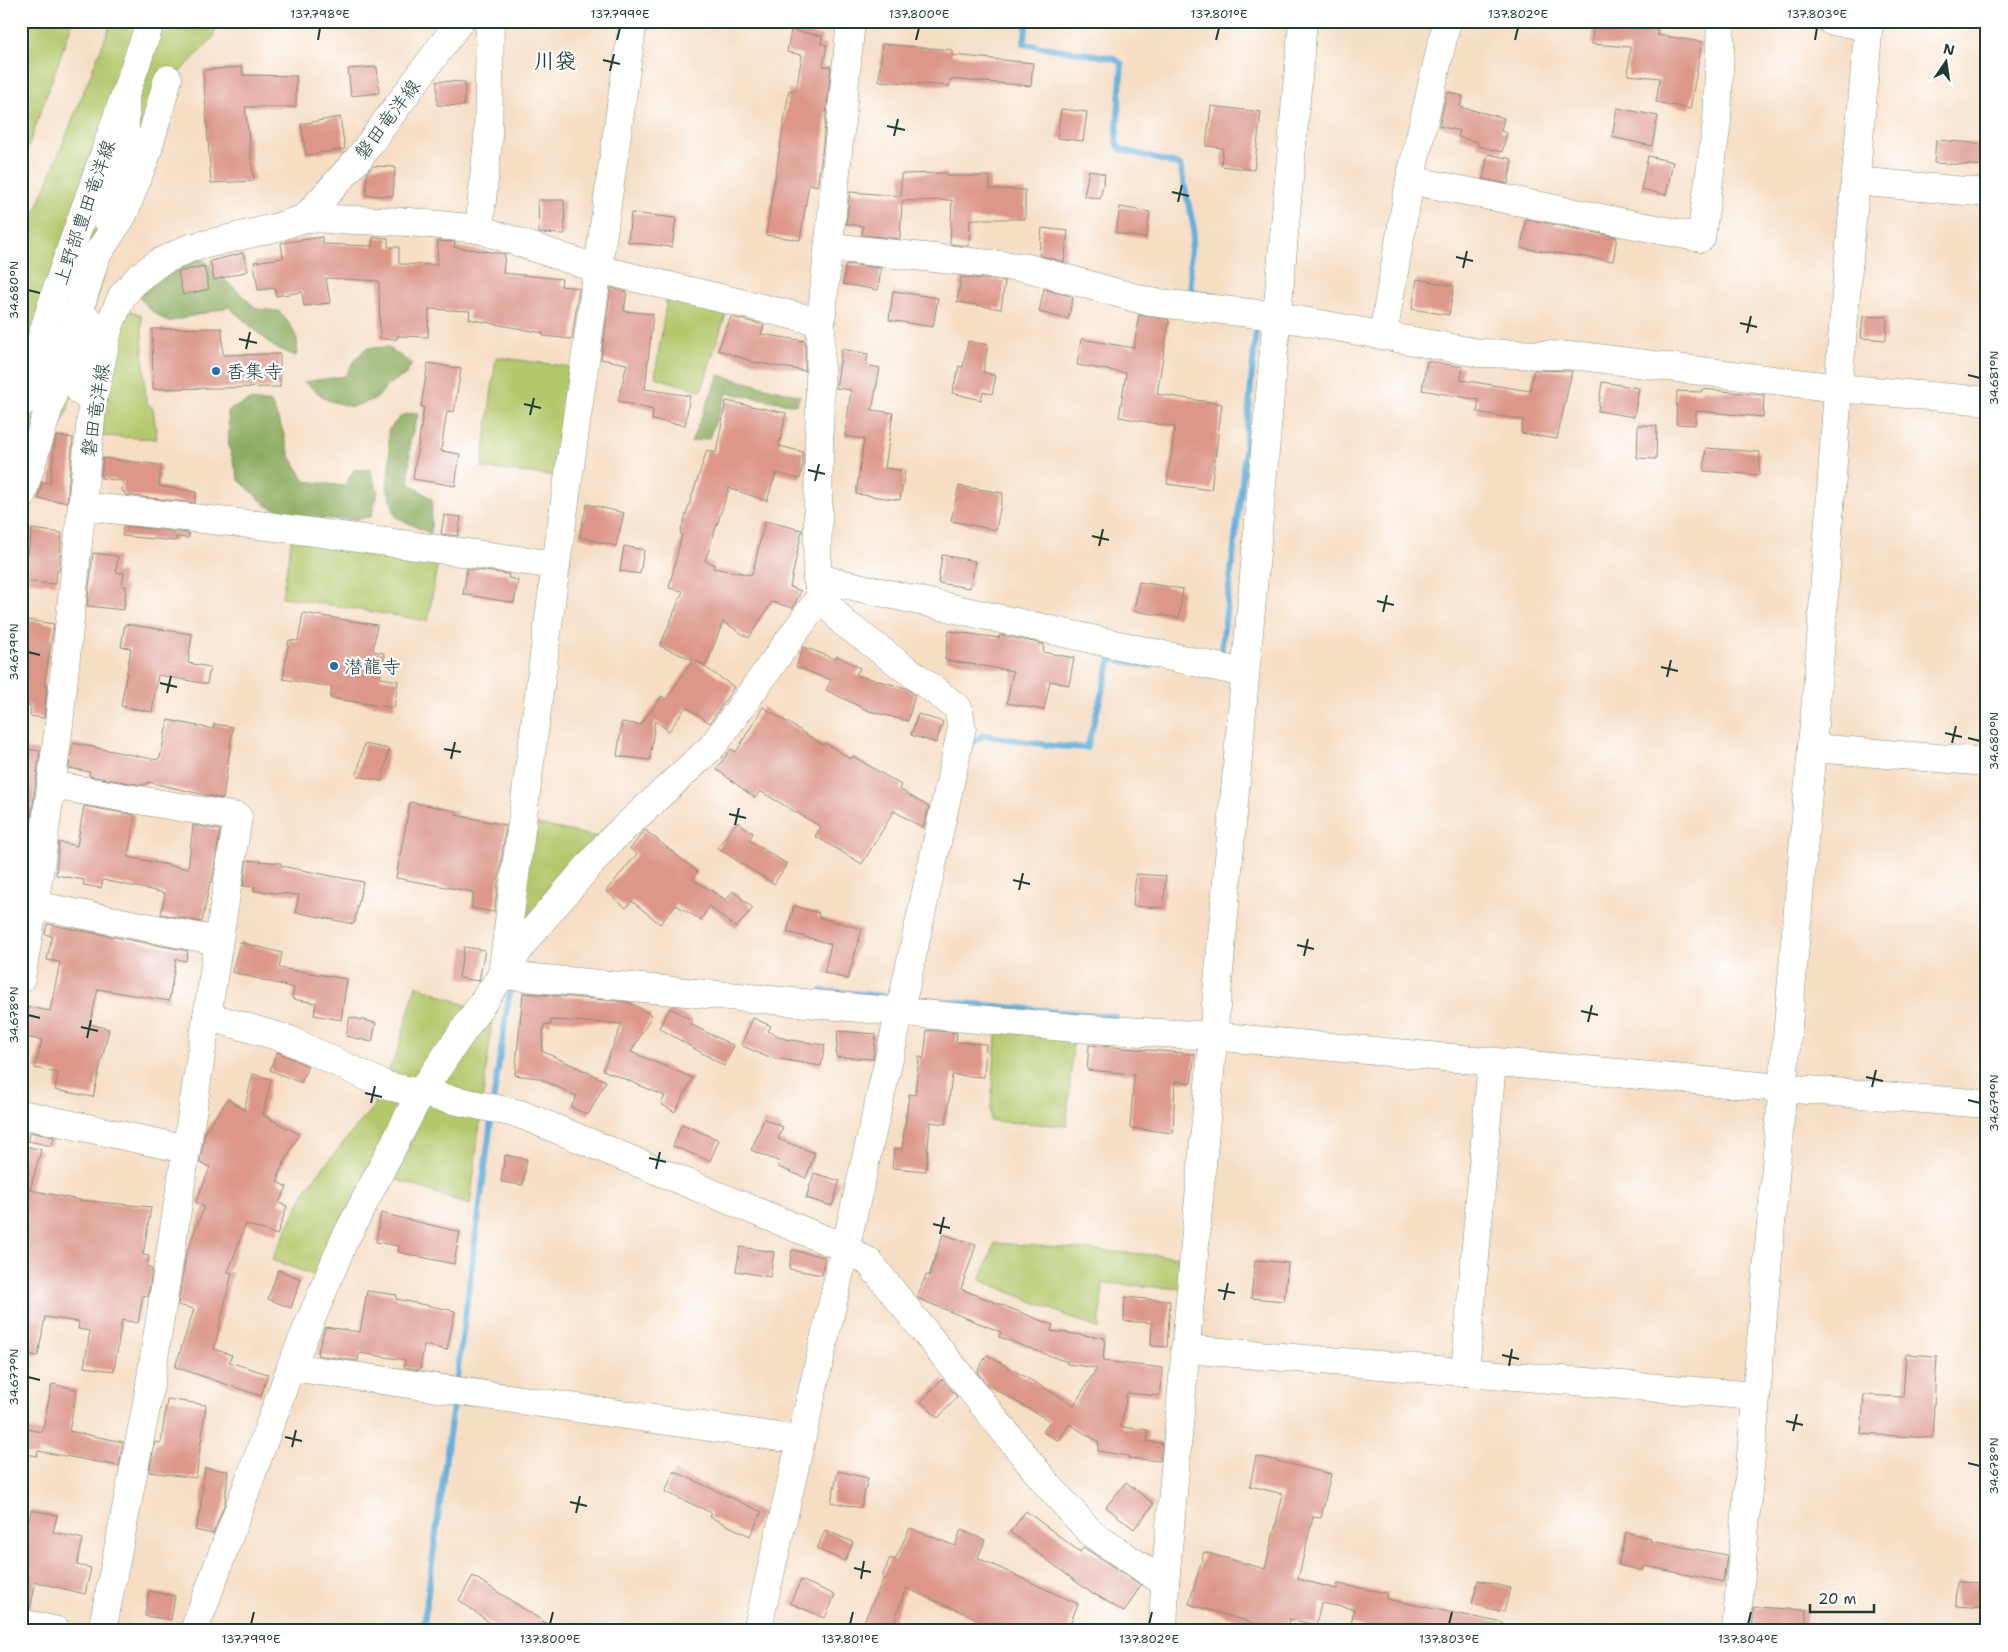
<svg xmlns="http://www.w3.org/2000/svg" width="2008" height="1652" viewBox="0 0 2008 1652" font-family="'Shantell Sans','Klee One',sans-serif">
<rect width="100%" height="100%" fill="#fff"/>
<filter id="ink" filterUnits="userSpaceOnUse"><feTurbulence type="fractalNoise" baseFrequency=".02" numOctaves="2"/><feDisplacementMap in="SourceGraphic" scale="10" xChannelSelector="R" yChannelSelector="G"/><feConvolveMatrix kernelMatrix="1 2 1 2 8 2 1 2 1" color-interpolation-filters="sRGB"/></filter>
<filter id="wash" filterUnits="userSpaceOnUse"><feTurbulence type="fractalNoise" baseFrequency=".0096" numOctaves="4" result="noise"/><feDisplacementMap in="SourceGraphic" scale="20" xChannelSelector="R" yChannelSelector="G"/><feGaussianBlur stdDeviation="1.12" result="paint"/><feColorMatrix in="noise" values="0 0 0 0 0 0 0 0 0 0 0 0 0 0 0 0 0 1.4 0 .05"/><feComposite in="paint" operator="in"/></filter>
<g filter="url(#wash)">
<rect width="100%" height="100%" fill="#f6dec5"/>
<g fill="#b3c86c" stroke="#698250">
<path d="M21 21H73L21 167Z"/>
<path d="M112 21H218L213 38 177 75 120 221 77 365 68 409 30 492 21 521V248Z"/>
<path d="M667 297 727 311 701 391 655 377Z"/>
<path d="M125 309 141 315 146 402 153 408 157 439 101 436 110 356Z"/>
<path d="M496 357 579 368 556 476 482 468Z"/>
<path d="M292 536 438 560 428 621 282 597Z"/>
<path d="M522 821 611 840 504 959Z"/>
<path d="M497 981 470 1205 386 1176 327 1280 272 1260 307 1187 372 1108 398 1050 416 985 478 1010Z"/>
<path d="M997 1023 1074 1028 1067 1126 990 1121Z"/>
<path d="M995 1243 1184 1257 1183 1289 1103 1283 1099 1329 980 1280Z"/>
</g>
<g fill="#8eac60" stroke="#56744a">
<path d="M185 250 205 261 257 309 279 311C290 324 302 338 296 356L274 347 229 307 168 322 149 309 136 293Z"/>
<path d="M388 347 412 364 405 375 388 385 376 399 352 407 327 400 304 382 345 376 354 361 366 348Z"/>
<path d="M719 375 800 396 796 405 727 393 709 438 691 442Z"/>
<path d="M250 400 271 403 282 428 290 456 305 481 344 486 354 470H370L378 492 371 517 349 520 300 517 267 506 239 480 229 447 228 411Z"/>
<path d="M419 412 410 440 409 483 432 499 431 534 396 517 387 487 390 458 388 430 402 415Z"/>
</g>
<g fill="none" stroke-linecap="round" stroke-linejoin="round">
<g stroke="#63b0dc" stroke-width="6">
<path d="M1027 21 1024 44 1113 58 1122 64 1116 142 1120 149 1180 165 1194 229 1190 257 1191 292 1216 296"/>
<path d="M1220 662 1242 483 1257 319"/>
<path d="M970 748 971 744 983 735 1054 746 1087 748 1111 659 1151 666"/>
<path d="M822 991 897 997"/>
<path d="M909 998 1116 1017"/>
<path d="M493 1102 511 983"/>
<path d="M456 1384 492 1114"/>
<path d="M423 1631 454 1397"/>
</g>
</g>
<g id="blocks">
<g fill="#dc968a">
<path d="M1594 21H1658L1657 35 1702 42 1690 109 1656 102 1660 78 1628 75 1630 47 1592 44Z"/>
<path d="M791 30 822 36 821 44 827 45 823 66 831 67 821 162 817 186 809 184 800 240 766 235 789 90 796 91 802 55 787 52Z"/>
<path d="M882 44 952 50V55L1033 63 1031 86 950 79V86L879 81Z"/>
<path d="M242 67 243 75 296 76V107H245L254 181 211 183 203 70Z"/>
<path d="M377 67 379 93 351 96 348 69Z"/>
<path d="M437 81 465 82 464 106 437 105Z"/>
<path d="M1447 92 1463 96 1460 107 1504 118 1501 131 1507 133 1502 152 1478 146 1477 142 1458 137 1460 131 1439 126Z"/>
<path d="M1211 106 1261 112 1254 170 1221 166 1223 148 1206 146Z"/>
<path d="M1617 108 1658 116 1652 146 1612 137Z"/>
<path d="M1061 109 1087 112 1083 141 1057 138Z"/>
<path d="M340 117 345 149 306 155 301 124Z"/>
<path d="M1936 140 1987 144V166L1934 163Z"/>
<path d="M1488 154 1512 159 1508 184 1483 179Z"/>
<path d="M1648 156 1673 162 1666 195 1641 189Z"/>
<path d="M373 166 395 167 393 196 366 195 367 173Z"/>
<path d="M1089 170 1105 174 1100 199 1084 196Z"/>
<path d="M947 173V176H990V189L1025 190V219H970L969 246 950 244 952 200 902 201 900 239 862 235 863 226 846 224 850 192 901 196V174Z"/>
<path d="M538 200H564L565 234 539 233Z"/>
<path d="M1120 207 1150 212 1146 238 1116 233Z"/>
<path d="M631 213 676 218 672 247 628 242Z"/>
<path d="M1526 219 1617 237 1613 261 1521 248Z"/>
<path d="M1042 228 1068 231 1064 262 1039 255Z"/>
<path d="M322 237 323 244 372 246 373 237 388 238V247H399V264L437 265 438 241 455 242 454 247 505 254 503 273 562 279 561 286 579 288 572 339 543 336V333L469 319 470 311 429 309 428 337 397 336V339H380L379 281 326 278 330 303 304 306 302 292 276 296 275 288 258 290 254 262 283 258 281 243Z"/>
<path d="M243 253 248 271 214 280 210 261Z"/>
<path d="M846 264 881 268 878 290 843 284Z"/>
<path d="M204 266 209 289 183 295 178 272Z"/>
<path d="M961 277 1005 281 1001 309 957 302Z"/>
<path d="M1417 279 1454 286 1449 315 1412 309Z"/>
<path d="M611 288 627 292 624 311 653 314 645 389 690 396 685 425 652 420 653 410 618 401 627 364 601 359Z"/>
<path d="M1044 289 1073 297 1068 319 1039 312Z"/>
<path d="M893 291 938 298 933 327 889 320Z"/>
<path d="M1139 315 1169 320 1157 394 1222 404 1211 490 1167 484 1175 427 1119 417 1126 373 1077 365 1081 339 1134 348Z"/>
<path d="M1863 316 1887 317 1886 340 1861 338Z"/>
<path d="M731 317 764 325 761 334 805 341V371L753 362 718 350Z"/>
<path d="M222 328 223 355 280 354V387L153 389 152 329Z"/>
<path d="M968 341 988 345 983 372 996 376 992 394 983 392 981 400 952 393 959 366 963 367Z"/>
<path d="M842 349 868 354 866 365 880 368 872 410 893 413 885 468 905 471 900 500 856 494 864 439 845 436 851 390 836 388Z"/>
<path d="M1427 361 1463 367 1461 380 1530 391 1534 370 1572 371 1557 439 1521 433 1523 420 1477 412 1479 400 1422 390Z"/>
<path d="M428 363 461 369 454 412 447 411 441 451 460 454 455 486 413 479 424 407 421 406Z"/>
<path d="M1602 382 1639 388 1634 417 1598 411Z"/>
<path d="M1702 389 1764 395 1763 417 1696 411 1695 425 1676 424 1677 391 1701 392Z"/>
<path d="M726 401 786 413 779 446 803 452V465L800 479 776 473 767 501 729 488 705 561 714 564 713 568 752 575 765 521 802 530 790 587 801 591 793 608 772 602 749 638 723 622 706 665 696 661 734 687 710 723 686 707 669 731 655 721 650 760 617 756 622 722 640 725 662 696 666 699 693 660 660 646 683 591 669 588 682 534 680 533 707 450 716 453Z"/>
<path d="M1638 425 1657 426 1656 459 1637 458Z"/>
<path d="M56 436 73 438 67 502 38 499 42 482 50 483Z"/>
<path d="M1706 448 1760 452 1759 475 1704 471Z"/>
<path d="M103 458 161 465 159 486 196 492 195 503 125 495V492L122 491 123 481 101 478Z"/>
<path d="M959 486 1003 493 996 530 951 521Z"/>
<path d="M587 504 624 513 616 546 579 537Z"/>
<path d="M444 515 461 517 458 536 441 534Z"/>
<path d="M123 526 189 533 188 538 176 537V541L122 536Z"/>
<path d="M32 529 62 533 59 571H57L56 584 21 581 23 560H27Z"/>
<path d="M624 546 644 550 640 574 620 571Z"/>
<path d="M93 553 118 556 116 572 124 573 122 586H126L124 610 87 606Z"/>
<path d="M942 555 975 561 970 588 938 583Z"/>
<path d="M467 569 509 574 508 578 518 580 514 603 463 594Z"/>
<path d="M1139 582 1183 589 1179 618 1134 611Z"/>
<path d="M303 613 377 625 373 651 384 653 380 678 398 681 394 708 330 698 332 687 283 679 289 640 298 641Z"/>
<path d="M21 619 54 624 44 686H47L44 718 30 716 31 706 21 705Z"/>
<path d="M125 624 192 634 188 663 210 667 207 684 158 675 152 712 121 706 131 648 121 647Z"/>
<path d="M949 631 999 638 1000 635 1044 644 1043 652 1074 658 1069 685 1050 681 1044 710 1007 703 1013 671 945 660Z"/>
<path d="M803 647 836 659 837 656 860 668 856 675 906 688 915 695 908 721 869 711 826 690 831 680 796 667Z"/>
<path d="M763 707 823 745 825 743 851 759 853 756 901 785 899 789 929 807 923 828 894 811 862 864 815 836 821 827 760 791 755 798 716 769 731 749 736 752Z"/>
<path d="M918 714 943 722 936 743 911 735Z"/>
<path d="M168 720 213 729 214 724 233 727 223 799 148 782 147 784 141 785 89 776 90 772 69 768 73 743 157 760 158 758H160Z"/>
<path d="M364 744 389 749 382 781 357 776Z"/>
<path d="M21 748 40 751 25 864 21 863Z"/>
<path d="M410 802 457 811 456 815 506 825 494 912 471 908 474 892 396 878Z"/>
<path d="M84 806 135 815 128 857 188 869 193 825 220 830 212 882H210L202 922 161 914 165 893 103 880 101 888 83 885 84 880 56 875 59 842 77 846Z"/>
<path d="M737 822 753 833 749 840 787 864 774 884 717 848Z"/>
<path d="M645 830 698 872 692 879 726 900 733 891 753 908 736 928 709 906 701 920 676 905 660 924 632 901 626 908 606 891 637 854 630 849Z"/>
<path d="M247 860 281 863V866L363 882 354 924 295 912 299 895 254 891 255 887 243 886Z"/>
<path d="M1136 874 1166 876 1163 908 1133 906Z"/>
<path d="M794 906 819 913 818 917 862 929 848 979 824 973 831 944 787 932Z"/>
<path d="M47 924 188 951 186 961 176 959 169 1001 98 989 90 1024 109 1029 93 1097 55 1090 58 1073 35 1068 42 1040 23 1037 29 1007 50 1011 60 962 47 960 52 936 45 934Z"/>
<path d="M240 942 282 953 279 968 347 979 341 1020 314 1015 316 1003 292 999 294 988 232 972Z"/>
<path d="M464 947 485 950 479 981 459 978Z"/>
<path d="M523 993 629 1002 652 1015 631 1052 693 1078 675 1112 661 1104 665 1096 603 1070 622 1024 551 1020V1025L544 1024 542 1051 606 1081 588 1115 571 1107 577 1096 538 1078 515 1075Z"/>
<path d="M670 1008 692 1020 690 1024 734 1046 724 1066 659 1028Z"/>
<path d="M350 1017 376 1023 372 1042 346 1036Z"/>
<path d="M753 1018 771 1026 768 1031 785 1039 825 1045 821 1066 767 1057 741 1045Z"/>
<path d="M927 1030 957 1033 956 1042 986 1044 984 1077 952 1075 946 1124 930 1122 926 1171 892 1168 894 1148 902 1149 909 1094 915 1095 919 1057 924 1058Z"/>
<path d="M838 1031 876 1034 873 1059 836 1057Z"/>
<path d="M1089 1045 1195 1054 1191 1083 1175 1081 1173 1133 1130 1128 1134 1074 1087 1070Z"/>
<path d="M277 1052 308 1066 301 1083 270 1070Z"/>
<path d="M253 1074 271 1079 263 1115 299 1134 278 1175 280 1176 277 1182 287 1187 279 1203 287 1206 277 1235 246 1224 228 1272 232 1273 214 1349 232 1355 229 1362 268 1374 261 1396 175 1367 194 1309 178 1305 186 1254 204 1207 196 1203 210 1167 200 1163 205 1132 228 1099 244 1110Z"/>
<path d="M764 1119 783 1127 778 1139 815 1153 806 1178 778 1167 780 1162 751 1150Z"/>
<path d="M682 1124 719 1140 710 1161 673 1146Z"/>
<path d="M29 1132 54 1137 52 1146 28 1141Z"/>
<path d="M21 1145 41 1150 30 1190 79 1200 151 1207 143 1255 149 1256 147 1267 152 1269 148 1297 143 1295 138 1323 122 1320 114 1371 84 1367 90 1331 78 1329 79 1322 45 1317 38 1356 21 1353Z"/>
<path d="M505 1155 527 1159 523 1185 501 1182Z"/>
<path d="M814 1173 840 1181 832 1206 806 1198Z"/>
<path d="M381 1213 460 1232 454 1264 398 1252 399 1246 376 1242Z"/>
<path d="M943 1234 976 1245 961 1289 1053 1325 1051 1331 1105 1338 1103 1361 1163 1368 1159 1396 1127 1393 1121 1427 1148 1430 1147 1441 1162 1443 1160 1461 1128 1458 1129 1456 1098 1451 1099 1442 1069 1424 1059 1441 1043 1432 1050 1421 986 1384 977 1372 987 1355 1074 1405 1097 1368 1067 1364V1362L999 1337 1001 1332 919 1299 917 1297 926 1275 929 1276Z"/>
<path d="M740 1247 774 1252 770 1277 736 1271Z"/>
<path d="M792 1250 825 1257 822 1275 789 1269Z"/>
<path d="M1255 1260 1288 1263 1284 1301 1251 1298Z"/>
<path d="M278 1270 301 1279 291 1308 268 1299Z"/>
<path d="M367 1291 397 1295 396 1299 455 1311 447 1350 424 1345 420 1370 404 1367 405 1360 359 1353 358 1361 317 1355 325 1327 360 1332Z"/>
<path d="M1125 1297 1170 1301 1167 1347 1151 1346 1152 1323 1124 1321Z"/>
<path d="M1906 1354 1937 1356 1932 1438 1861 1434 1864 1395 1903 1397Z"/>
<path d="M942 1379 957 1397 938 1418 921 1402Z"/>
<path d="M52 1384 77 1389 69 1431 123 1442 119 1466 38 1451 37 1456 21 1453V1428L42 1432Z"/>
<path d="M167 1399 206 1405 196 1478 149 1472 155 1442 161 1443Z"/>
<path d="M1256 1456 1331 1474 1321 1518 1313 1517 1298 1579 1337 1589 1338 1584 1387 1593 1386 1599 1503 1623 1502 1631H1382L1351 1625 1354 1609 1321 1603 1316 1625 1289 1619 1286 1631H1279L1189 1604 1204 1552 1265 1569 1283 1494 1250 1486Z"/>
<path d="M205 1468 228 1471 225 1503 213 1534 195 1530 200 1513Z"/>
<path d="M674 1471 762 1512 750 1536 710 1517 712 1513 665 1492Z"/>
<path d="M838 1471 868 1478 861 1508 831 1502Z"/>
<path d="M1126 1482 1154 1504 1134 1529 1106 1507Z"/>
<path d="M31 1510 57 1515 53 1532 83 1539 77 1565 91 1568 85 1594 36 1582 30 1609 21 1608V1544L24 1545Z"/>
<path d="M1026 1511 1080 1552 1083 1547 1141 1585 1124 1612 1095 1594 1094 1595 1010 1532Z"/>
<path d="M910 1528 955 1546 961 1530 985 1540 978 1558 1078 1604 1067 1631H990L973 1623 975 1618 906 1588 891 1631H883L863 1623 884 1578 882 1577 890 1558 895 1560Z"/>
<path d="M825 1530 853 1542 845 1561 817 1549Z"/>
<path d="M1626 1532 1651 1539 1650 1541 1727 1555 1723 1582 1645 1566 1643 1571 1618 1565Z"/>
<path d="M473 1576 546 1623 531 1631H501L459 1600Z"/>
<path d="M801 1580 835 1595 825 1618 790 1603Z"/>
<path d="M1478 1580 1510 1588 1504 1612 1472 1604Z"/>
<path d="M1957 1582 1987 1583V1608L1956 1606Z"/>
<path d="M149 1591 175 1596 171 1620 145 1616Z"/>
<path d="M1754 1607 1807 1610 1805 1631 1752 1630Z"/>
</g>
</g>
</g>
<g filter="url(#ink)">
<use href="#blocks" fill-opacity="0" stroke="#8a8e7c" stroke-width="1"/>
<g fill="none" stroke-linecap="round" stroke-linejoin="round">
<defs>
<g id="minor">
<path d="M633 21 556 565 502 975 1074 1028 1212 1036 1782 1088 1987 1104"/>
<path d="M1831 21 1869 26"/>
<path d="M1410 180 1701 238 1717 122 1721 21"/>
<path d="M1855 181 1987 193"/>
<path d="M106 218 125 134V100"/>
<path d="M305 218 409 222 479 229 598 269 821 322"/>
<path d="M479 229 488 140 490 21"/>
<path d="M830 247 1028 268 1150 302 1276 316 1479 353 1581 356 1838 388 1987 401"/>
<path d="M89 321 81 392 93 400"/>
<path d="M1383 335 1410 180 1447 21"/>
<path d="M21 497 96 256 123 215 147 153 168 79"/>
<path d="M82 506 276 527 556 565"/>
<path d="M817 578 1244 673"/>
<path d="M1812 744 1825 749 1987 762"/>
<path d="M51 785 238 817 147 1403 102 1631"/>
<path d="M34 905 218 941"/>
<path d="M207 1016 287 1039 387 1086 520 1114 845 1248 869 1262 1046 1483 1092 1534 1165 1583"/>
<path d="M21 1114 186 1149"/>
<path d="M1185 1349 1756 1396"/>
<path d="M291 1367 800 1440"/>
<path d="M1465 1372 1492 1062"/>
<path d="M21 1623 57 1631"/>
<path d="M194 1631 291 1367 343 1243 421 1092 530 934 611 840 712 747 821 596"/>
<path d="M757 1631 900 1011 962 728 958 708 843 622 821 596 817 578 821 322 851 21"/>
<path d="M1163 1631 1165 1583 1303 21"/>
<path d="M1736 1631 1820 653 1838 388 1869 21"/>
</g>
<g id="major">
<path d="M21 404 57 288 151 21"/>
<path d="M21 978 39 875 58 733 93 400 109 326 122 296 137 279 158 263 190 248 278 227 305 218 359 158 460 21"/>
</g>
</defs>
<use href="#minor" stroke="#8a8e7c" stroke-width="29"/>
<use href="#major" stroke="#8a8e7c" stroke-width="29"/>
<use href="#minor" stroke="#fff" stroke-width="28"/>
<use href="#major" stroke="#fff" stroke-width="28"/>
</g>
</g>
<path fill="none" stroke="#1f3d34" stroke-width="2" d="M318 40 320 28M617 40 620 28M916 40 919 28M1216 40 1219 28M1515 40 1518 28M1815 40 1817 28M603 60 620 64M610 71 614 54M887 126 905 130M894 136 898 119M1172 192 1189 196M1178 202 1182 185M1456 257 1473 261M1463 268 1467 251M28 290 40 293M1740 323 1757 327M1747 333 1751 316M239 339 257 343M246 349 250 332M1968 375 1980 378M524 404 541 408M530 415 534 398M808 470 825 474M815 481 819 464M1092 536 1109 540M1099 546 1103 529M1377 601 1394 605M1383 612 1387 595M28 652 40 655M1661 667 1678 671M1667 677 1671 660M160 683 177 687M167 693 171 676M1945 733 1962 737M1968 738 1980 741M1952 743 1956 726M444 749 461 752M451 759 455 742M729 814 746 818M735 825 739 808M1013 880 1030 884M1019 890 1023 873M1297 945 1314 949M1304 956 1308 939M1581 1011 1598 1015M28 1015 40 1018M1588 1022 1592 1005M81 1027 98 1031M87 1038 91 1020M1866 1077 1883 1081M1872 1087 1876 1070M365 1093 382 1097M1968 1100 1980 1103M371 1103 375 1086M649 1158 666 1162M656 1169 660 1152M933 1224 950 1228M940 1234 944 1217M1218 1290 1235 1293M1224 1300 1228 1283M1502 1355 1519 1359M1509 1366 1512 1349M28 1377 40 1380M1786 1421 1803 1425M1793 1431 1797 1414M285 1437 302 1441M292 1447 296 1430M1968 1463 1980 1466M570 1502 587 1506M576 1513 580 1496M854 1568 871 1572M861 1579 864 1561M251 1624 254 1612M550 1624 553 1612M850 1624 853 1612M1149 1624 1152 1612M1449 1624 1452 1612M1748 1624 1751 1612"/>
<g fill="#1f6fb2" stroke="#fff" stroke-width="2">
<circle cx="216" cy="371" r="5"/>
<circle cx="334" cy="666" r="5"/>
</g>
<g text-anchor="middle" stroke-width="4.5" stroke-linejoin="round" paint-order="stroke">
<g font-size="19" fill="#1f3d34" stroke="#fff">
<text transform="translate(387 119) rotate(-53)" y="7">磐田竜洋線</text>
<text transform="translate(84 212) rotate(-71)" y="7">上野部豊田竜洋線</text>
<text transform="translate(95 410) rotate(-81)" y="7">磐田竜洋線</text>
</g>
<g font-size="19" fill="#1f3d34" stroke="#fff" text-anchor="start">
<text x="226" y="378">香集寺</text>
<text x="344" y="673">潜龍寺</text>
</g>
<g font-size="21" font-weight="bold" fill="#1f3d34" stroke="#fff">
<text x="555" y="68">川袋</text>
</g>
</g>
<rect width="2008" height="1652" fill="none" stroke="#fff" stroke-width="55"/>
<g transform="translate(1946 62) rotate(13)" stroke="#ffffff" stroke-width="4" paint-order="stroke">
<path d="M0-4L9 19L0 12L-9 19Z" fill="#1f3d34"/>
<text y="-8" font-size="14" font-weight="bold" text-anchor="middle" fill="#1f3d34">N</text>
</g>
<path d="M1810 1604v8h64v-8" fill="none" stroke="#1f3d34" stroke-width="2.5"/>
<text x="1818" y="1604" font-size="15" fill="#1f3d34" stroke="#ffffff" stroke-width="4" paint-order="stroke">20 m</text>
<rect x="28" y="28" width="1952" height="1596" fill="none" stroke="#1f3d34" stroke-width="2"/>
<g font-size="12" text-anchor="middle" fill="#1f3d34">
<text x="320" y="18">137.798°E</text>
<text x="620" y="18">137.799°E</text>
<text x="919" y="18">137.800°E</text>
<text x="1219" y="18">137.801°E</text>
<text x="1518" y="18">137.802°E</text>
<text x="1817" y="18">137.803°E</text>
<text transform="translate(14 290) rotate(-90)" y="4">34.680°N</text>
<text transform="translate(1994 378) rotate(-90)" y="4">34.681°N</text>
<text transform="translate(14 652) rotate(-90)" y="4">34.679°N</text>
<text transform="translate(1994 741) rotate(-90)" y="4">34.680°N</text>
<text transform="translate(14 1015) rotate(-90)" y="4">34.678°N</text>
<text transform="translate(1994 1103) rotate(-90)" y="4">34.679°N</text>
<text transform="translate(14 1377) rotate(-90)" y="4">34.677°N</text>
<text transform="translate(1994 1466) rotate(-90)" y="4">34.678°N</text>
<text x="251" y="1643">137.799°E</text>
<text x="550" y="1643">137.800°E</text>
<text x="850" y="1643">137.801°E</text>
<text x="1149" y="1643">137.802°E</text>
<text x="1449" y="1643">137.803°E</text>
<text x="1748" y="1643">137.804°E</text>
</g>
</svg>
